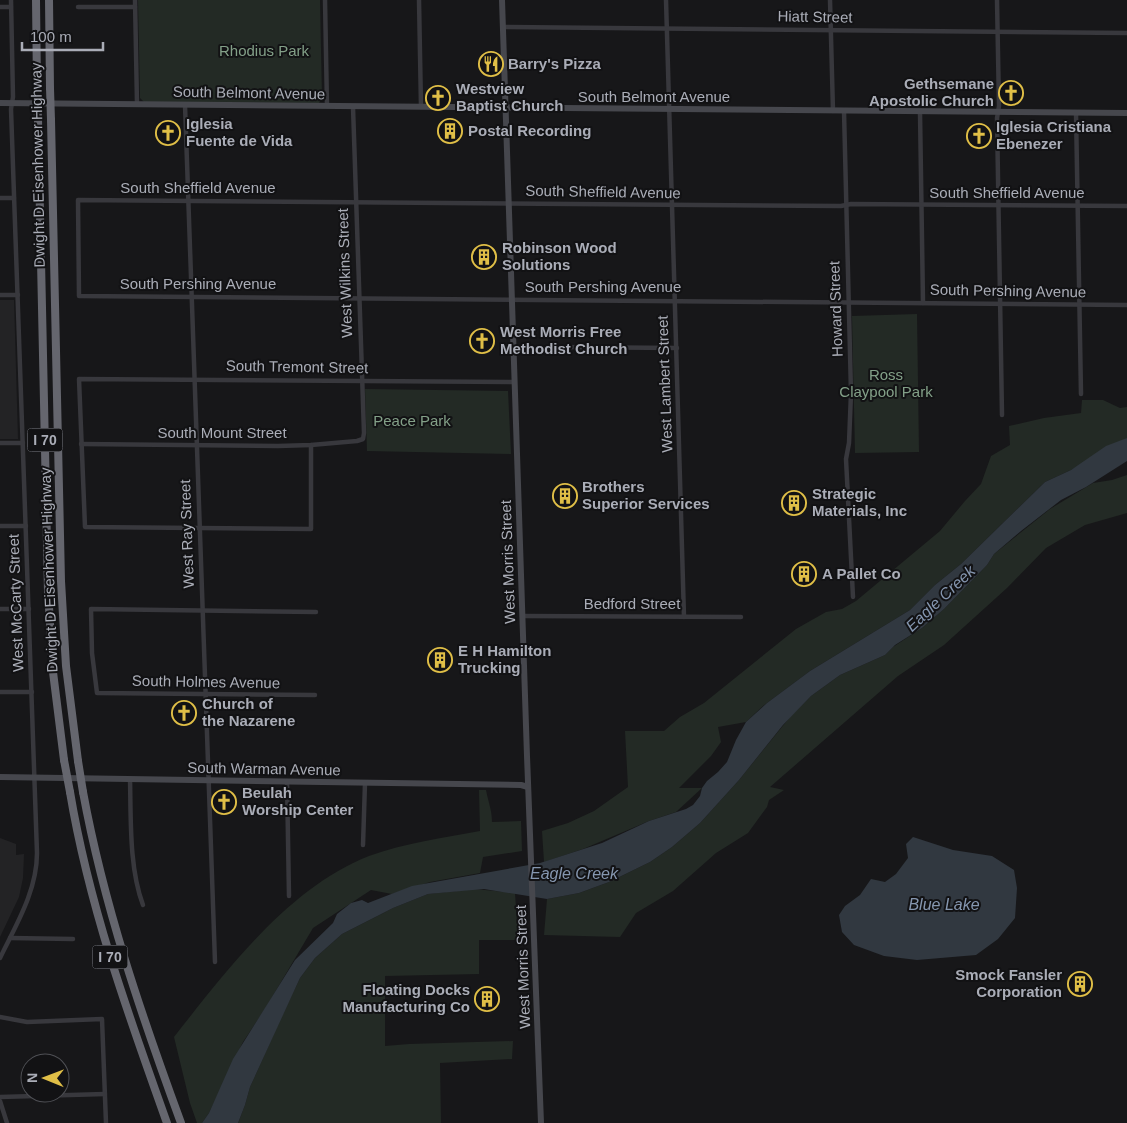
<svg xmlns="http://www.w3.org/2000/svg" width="1127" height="1123" viewBox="0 0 1127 1123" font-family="Helvetica,sans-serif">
<rect width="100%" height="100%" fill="#171719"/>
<g fill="#232325">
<path d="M0 300H14L18 439H0Z"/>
<path d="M0 838 16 844V855L24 854 23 878 19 897 0 937Z"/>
</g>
<g fill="#232a25">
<path d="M138 0H320L322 98 319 103 144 102 140 98Z"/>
<path d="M917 314 919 452 855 453 852 316Z"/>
<path d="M365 389 508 391 511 454 367 451Z"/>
<path d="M1082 400H1103L1120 408 1127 407V438L1071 470 1045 482 961 564 935 585 910 610 810 671 763 706 746 722 718 727 721 742 711 756 679 788H702L676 812 649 821 583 849 544 862 542 831 568 823 594 811 628 787 625 731H664L680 717 704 703 796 629 826 612 842 609 856 601 940 531 965 501 981 484 991 456 1010 445 1009 426 1044 418 1081 413Z"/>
<path d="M1127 475V513L1085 525 1046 548 1007 588 944 645 898 676 770 787 784 790 769 800 767 807 748 833 716 853 673 891 636 913 620 937 544 935 547 899 579 893 609 882 650 862 672 847 700 823 739 780 790 717 811 696 840 675 885 655 893 647 922 628 944 609 987 565 994 554 1050 509 1093 483 1112 480Z"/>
<path d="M479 790H486C488 801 492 810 492 822L521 821 522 851 483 857 480 873 430 882 392 894 371 890 313 928 265 1009 243 1042 209 1113 202 1123H197L190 1103 174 1037C226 971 289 887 369 856 405 843 443 838 480 831Z"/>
<path d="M475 889 515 893 518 940H479V974L385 976V1046L409 1044 513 1041 512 1059 440 1063 441 1123H238L245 1105 250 1087 282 1016 300 978 315 958 342 934 393 908 428 894Z"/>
</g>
<g fill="#313840">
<path d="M1127 438V461L1086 487 1061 500 1021 531 994 554 987 565 944 609 922 628 895 645 885 655 840 675 811 696 783 725 739 780 700 823 672 847 650 862 609 882 579 893 547 899 484 889 428 894 393 908 342 934 315 958 300 978 250 1087 245 1105 238 1123H202L209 1113 233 1059 295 960 333 923 337 914 351 903 362 900 368 903 412 886 540 863 602 843 649 821 686 809 693 805 700 796 702 788 707 781 718 772 727 762 736 740 746 722 767 703 810 671 910 610 935 585 961 564 1045 482 1071 470 1106 446Z"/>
<path d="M913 837 953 850 992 856 1014 870 1017 888 1015 918 998 939 976 955 917 960 884 956 854 945 842 932 839 915 845 906 860 895 871 879 885 882 896 874 908 858 906 844Z"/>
</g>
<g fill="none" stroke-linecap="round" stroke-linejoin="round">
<g stroke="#38383d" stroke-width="4.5">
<path d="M135 0 137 104"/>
<path d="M325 0 327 106"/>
<path d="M419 0 421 107"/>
<path d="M666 0 684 617"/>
<path d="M830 0 833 111"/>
<path d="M997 0 999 106 997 118 1002 415"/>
<path d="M0 7H11"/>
<path d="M78 7H135"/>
<path d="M503 27 1127 33"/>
<path d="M185 105 215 962"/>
<path d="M844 111 851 393 849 443 846 459 853 597"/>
<path d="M920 112 923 303"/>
<path d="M1076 113 1081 394"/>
<path d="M0 198H14"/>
<path d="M1127 206 851 204 841 206 78 200 79 296 1127 305"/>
<path d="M0 295H18"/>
<path d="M560 347 677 348"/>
<path d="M0 443H23"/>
<path d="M81 444 278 446 311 445 357 441 363 439 364 433 353 107"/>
<path d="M311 445V529L85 527 79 379 514 382"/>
<path d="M0 526H26"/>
<path d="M0 609H29"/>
<path d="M522 616 741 617"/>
<path d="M0 692H32"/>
<path d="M315 695 97 693 92 653 91 609 316 612"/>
<path d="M130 779C131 818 129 868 143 905"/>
<path d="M287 781 289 896"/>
<path d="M363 845 365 783"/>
<path d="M10 938 73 939"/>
<path d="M0 958C16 925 37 891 37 853L11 109 13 97 11 0"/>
<path d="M0 1017 27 1022 102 1019 106 1123"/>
<path d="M0 1097 105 1094"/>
<path d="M0 1101 7 1123"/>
</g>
<g stroke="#46474d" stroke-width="6">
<path d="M502 0 527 756 541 1123"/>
<path d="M0 103 1127 113"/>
<path d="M0 777 521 785 528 787"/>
</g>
<g stroke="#65666e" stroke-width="8">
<path d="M36 0 37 88"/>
<path d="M49 0 50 88"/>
<path d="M38 119 48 591 53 672 64 760"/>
<path d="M51 120 61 581 66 666 78 761"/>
<path d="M70 792C89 906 128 1014 167 1123"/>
<path d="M83 792C104 906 141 1014 181 1123"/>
</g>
<g stroke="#65666e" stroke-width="8">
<path d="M37 88 38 119"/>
<path d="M50 88 51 120"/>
<path d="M64 760 70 792"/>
<path d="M78 761 83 792"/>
</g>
</g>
<defs>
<symbol id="restaurant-ring" viewBox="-11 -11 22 22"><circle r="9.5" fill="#121214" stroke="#e0bf47" stroke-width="1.5"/><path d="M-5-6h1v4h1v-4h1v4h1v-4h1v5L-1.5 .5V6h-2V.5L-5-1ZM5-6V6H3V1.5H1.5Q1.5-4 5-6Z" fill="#e0bf47"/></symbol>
<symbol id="church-ring" viewBox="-11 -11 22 22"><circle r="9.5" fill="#121214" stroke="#e0bf47" stroke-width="1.5"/><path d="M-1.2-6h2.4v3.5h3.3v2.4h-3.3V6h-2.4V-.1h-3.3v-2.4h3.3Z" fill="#e0bf47"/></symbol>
<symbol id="building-ring" viewBox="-11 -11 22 22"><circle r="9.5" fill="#121214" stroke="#e0bf47" stroke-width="1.5"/><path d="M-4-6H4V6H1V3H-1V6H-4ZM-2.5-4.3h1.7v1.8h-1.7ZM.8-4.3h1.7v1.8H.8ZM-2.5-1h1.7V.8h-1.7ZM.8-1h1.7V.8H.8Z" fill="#e0bf47"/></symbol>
</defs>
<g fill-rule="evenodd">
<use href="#restaurant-ring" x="477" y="50" width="28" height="28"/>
<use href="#church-ring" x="997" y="79" width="28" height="28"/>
<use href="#church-ring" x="424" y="84" width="28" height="28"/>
<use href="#building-ring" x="436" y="117" width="28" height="28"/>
<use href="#church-ring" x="154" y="119" width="28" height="28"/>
<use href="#church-ring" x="965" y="122" width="28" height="28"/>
<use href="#building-ring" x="470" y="243" width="28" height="28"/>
<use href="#church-ring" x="468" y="327" width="28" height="28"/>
<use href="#building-ring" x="551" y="482" width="28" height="28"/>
<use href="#building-ring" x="780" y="489" width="28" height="28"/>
<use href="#building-ring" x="790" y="560" width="28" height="28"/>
<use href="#building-ring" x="426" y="646" width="28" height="28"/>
<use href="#church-ring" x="170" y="699" width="28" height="28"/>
<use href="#church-ring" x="210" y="788" width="28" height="28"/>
<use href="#building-ring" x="1066" y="970" width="28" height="28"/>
<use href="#building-ring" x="473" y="985" width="28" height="28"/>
</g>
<g text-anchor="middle" stroke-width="4" stroke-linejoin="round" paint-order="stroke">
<g fill="#121214" stroke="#7c7e86" stroke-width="1">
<rect x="27.5" y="428.5" width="35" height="23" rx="4"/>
<rect x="92.5" y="945.5" width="35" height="23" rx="4"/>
</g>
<g font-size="14" font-weight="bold" fill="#aaadb7">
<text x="45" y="445">I 70</text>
<text x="110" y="962">I 70</text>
</g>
<g font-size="15" fill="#aaadb7" stroke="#121214">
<text transform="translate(815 17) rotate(1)" y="5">Hiatt Street</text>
<text transform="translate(249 93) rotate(1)" y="5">South Belmont Avenue</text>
<text x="654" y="102">South Belmont Avenue</text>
<text transform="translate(38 165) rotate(-91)" y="5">Dwight D Eisenhower Highway</text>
<text x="198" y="193">South Sheffield Avenue</text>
<text transform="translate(603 192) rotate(1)" y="5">South Sheffield Avenue</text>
<text x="1007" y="198">South Sheffield Avenue</text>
<text transform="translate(345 273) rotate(-92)" y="5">West Wilkins Street</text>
<text x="198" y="289">South Pershing Avenue</text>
<text x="603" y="292">South Pershing Avenue</text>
<text transform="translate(1008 291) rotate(1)" y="5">South Pershing Avenue</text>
<text transform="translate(836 309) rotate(-92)" y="5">Howard Street</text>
<text transform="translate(297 367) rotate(1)" y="5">South Tremont Street</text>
<text transform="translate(665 384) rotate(-92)" y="5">West Lambert Street</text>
<text x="222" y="438">South Mount Street</text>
<text transform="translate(187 534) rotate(-92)" y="5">West Ray Street</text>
<text transform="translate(508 562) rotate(-92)" y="5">West Morris Street</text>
<text transform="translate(49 570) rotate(-92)" y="5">Dwight D Eisenhower Highway</text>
<text transform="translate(16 603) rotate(-92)" y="5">West McCarty Street</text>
<text x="632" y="609">Bedford Street</text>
<text transform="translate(206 682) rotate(1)" y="5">South Holmes Avenue</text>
<text transform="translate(264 769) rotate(1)" y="5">South Warman Avenue</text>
<text transform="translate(523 967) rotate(-92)" y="5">West Morris Street</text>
</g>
<g font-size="15" fill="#83a088" stroke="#121214">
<text x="264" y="56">Rhodius Park</text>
<text x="886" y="380">Ross<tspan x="886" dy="17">Claypool Park</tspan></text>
<text x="412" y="426">Peace Park</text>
</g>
<g font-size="15" font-weight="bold" fill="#aaadb7" stroke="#121214" text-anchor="start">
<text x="508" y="69">Barry's Pizza</text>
<text x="994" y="89" text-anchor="end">Gethsemane<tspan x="994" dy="17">Apostolic Church</tspan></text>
<text x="456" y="94">Westview<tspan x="456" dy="17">Baptist Church</tspan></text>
<text x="186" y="129">Iglesia<tspan x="186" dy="17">Fuente de Vida</tspan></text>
<text x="996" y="132">Iglesia Cristiana<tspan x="996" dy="17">Ebenezer</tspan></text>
<text x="468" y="136">Postal Recording</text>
<text x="502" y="253">Robinson Wood<tspan x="502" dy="17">Solutions</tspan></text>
<text x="500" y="337">West Morris Free<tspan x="500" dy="17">Methodist Church</tspan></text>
<text x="582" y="492">Brothers<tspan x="582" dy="17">Superior Services</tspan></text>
<text x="812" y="499">Strategic<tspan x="812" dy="17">Materials, Inc</tspan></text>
<text x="822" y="579">A Pallet Co</text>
<text x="458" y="656">E H Hamilton<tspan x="458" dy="17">Trucking</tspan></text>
<text x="202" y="709">Church of<tspan x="202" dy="17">the Nazarene</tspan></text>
<text x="242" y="798">Beulah<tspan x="242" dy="17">Worship Center</tspan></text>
<text x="1062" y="980" text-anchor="end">Smock Fansler<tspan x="1062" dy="17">Corporation</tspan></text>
<text x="470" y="995" text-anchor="end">Floating Docks<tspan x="470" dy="17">Manufacturing Co</tspan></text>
</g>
<g font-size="16" font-style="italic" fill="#8596af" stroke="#121214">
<text transform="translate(940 598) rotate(-43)" y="6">Eagle Creek</text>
<text x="574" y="879">Eagle Creek</text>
<text x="944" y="910">Blue Lake</text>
</g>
</g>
<g transform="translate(45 1078) rotate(271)"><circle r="24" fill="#121214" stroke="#4f5055"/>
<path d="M0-4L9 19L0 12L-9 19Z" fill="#e0bf47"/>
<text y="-8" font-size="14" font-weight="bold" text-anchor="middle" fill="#aaadb7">N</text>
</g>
<path d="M22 42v8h81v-8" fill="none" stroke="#aaadb7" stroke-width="2.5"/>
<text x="30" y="42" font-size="15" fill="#aaadb7" stroke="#121214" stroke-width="4" paint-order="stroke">100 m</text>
</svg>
